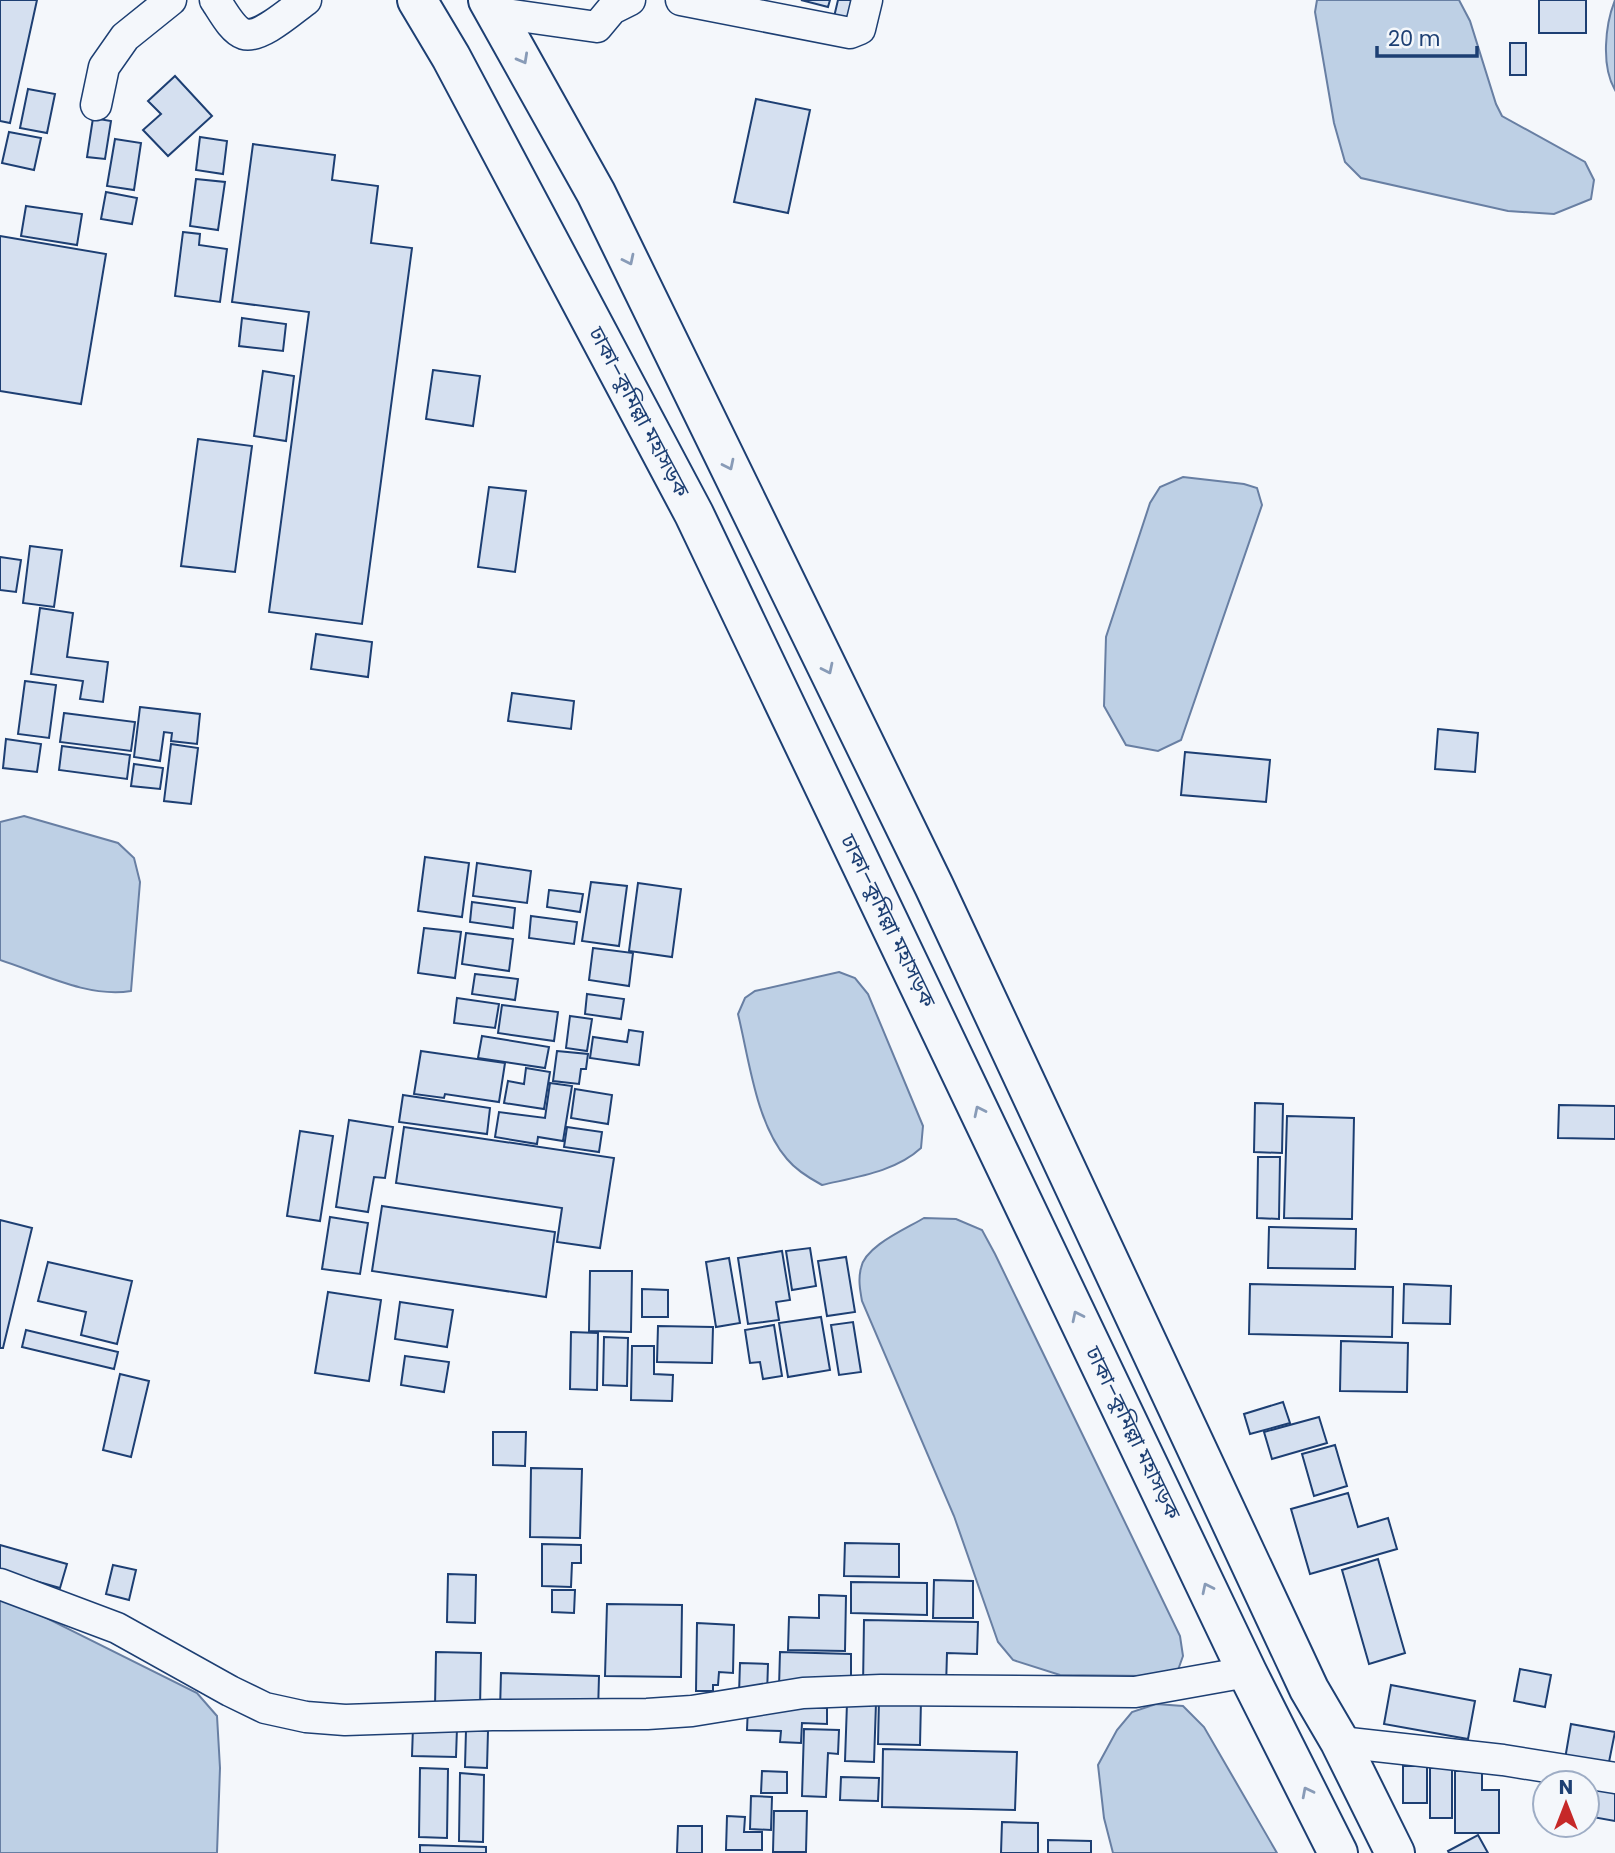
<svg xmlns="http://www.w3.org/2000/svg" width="1615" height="1853" viewBox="0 0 1615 1853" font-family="Poppins,'Noto Sans Bengali',sans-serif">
<rect width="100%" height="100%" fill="#f4f7fb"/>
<g fill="#bed0e5" stroke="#687fa3" stroke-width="2">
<path d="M1317 0H1459L1470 21 1496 104 1502 116 1585 162 1594 180 1591 199 1554 214 1508 211 1361 178 1345 162 1334 123 1315 12Z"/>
<path d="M1615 0V90C1601 66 1605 25 1615 0Z"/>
<path d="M1183 477 1244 484 1257 488 1262 505 1181 740 1158 751 1126 745 1104 706 1106 637 1150 503 1160 487Z"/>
<path d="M24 816 118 843 134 858 140 882 131 991C87 998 41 973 0 960V822Z"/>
<path d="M839 972 855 978 868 994 923 1126 921 1148C895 1172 856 1177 822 1185 809 1178 796 1170 787 1159 756 1123 749 1059 738 1014L745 998 755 991Z"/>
<path d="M924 1218 956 1219 982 1230 995 1254 1180 1636 1183 1656 1178 1670 1148 1676 1060 1675 1013 1660 998 1642 954 1516 862 1301C860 1290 858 1279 861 1268 865 1246 906 1229 924 1218Z"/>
<path d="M0 1595 197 1693 217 1716 220 1768 217 1853H0Z"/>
<path d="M1156 1704 1183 1706 1204 1727 1277 1853H1113L1104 1818 1098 1765 1117 1730 1132 1712Z"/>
</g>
<g fill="#d5e0f0" stroke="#1d3f73" stroke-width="2">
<path d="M0 0H37L10 123 0 121Z"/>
<path d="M801 0H830L828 7Z"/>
<path d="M838 0H863L858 23 834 17Z"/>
<rect x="1539" y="0" width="47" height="33"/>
<rect x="1510" y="43" width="16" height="32"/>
<path d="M175 76 212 116 168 156 143 130 161 114 148 101Z"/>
<path d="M28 89 55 94 47 133 20 128Z"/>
<path d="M756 99 810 110 788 213 734 202Z"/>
<path d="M93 118 111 121 105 159 87 157Z"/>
<path d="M9 132 41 138 34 170 2 163Z"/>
<path d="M200 137 227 141 223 174 196 170Z"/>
<path d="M115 139 141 143 134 190 107 186Z"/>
<path d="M253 144 335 155 332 180 378 186 371 243 412 248 362 624 269 612 309 312 232 302Z"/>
<path d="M196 179 225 182 218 230 190 226Z"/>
<path d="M106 192 137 198 132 224 101 219Z"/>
<path d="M26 206 82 214 77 245 21 236Z"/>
<path d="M183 232 200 234 199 245 227 249 220 302 175 296Z"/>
<path d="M0 236 106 254 81 404 0 391Z"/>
<path d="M242 318 286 324 283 351 239 346Z"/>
<path d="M433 370 480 376 473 426 426 419Z"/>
<path d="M263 371 294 376 286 441 254 436Z"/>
<path d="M198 439 252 446 235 572 181 566Z"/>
<path d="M489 487 526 491 515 572 478 567Z"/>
<path d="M30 546 62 550 54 607 23 603Z"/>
<path d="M0 557 21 560 16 592 0 590Z"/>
<path d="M40 608 73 613 67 657 108 662 103 702 80 699 83 681 31 674Z"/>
<path d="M316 634 372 642 368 677 311 669Z"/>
<path d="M25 681 56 685 49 738 18 734Z"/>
<path d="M512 693 574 701 571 729 508 721Z"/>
<path d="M140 707 200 714 197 744 171 741 172 733 164 732 160 761 134 757Z"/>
<path d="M64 713 135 722 131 751 60 742Z"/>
<path d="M1438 729 1478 733 1475 772 1435 769Z"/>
<path d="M6 739 41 744 37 772 3 768Z"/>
<path d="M171 744 198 748 191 804 164 801Z"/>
<path d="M62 746 130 755 127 779 59 770Z"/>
<path d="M1185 752 1270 760 1266 802 1181 795Z"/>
<path d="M134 764 163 768 160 789 131 786Z"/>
<path d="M425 857 469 863 462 917 418 911Z"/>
<path d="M477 863 531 871 527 903 473 896Z"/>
<path d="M591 882 627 886 619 946 582 941Z"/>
<path d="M638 883 681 889 672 957 629 951Z"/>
<path d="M549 890 583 894 580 912 547 907Z"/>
<path d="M472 902 515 908 513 928 470 922Z"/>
<path d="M531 916 577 922 574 944 529 938Z"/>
<path d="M424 928 461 932 455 978 418 973Z"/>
<path d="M466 933 513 939 509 971 462 964Z"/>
<path d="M593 948 633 953 629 986 589 980Z"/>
<path d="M475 974 518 979 515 1000 472 994Z"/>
<path d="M587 994 624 999 621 1019 585 1014Z"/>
<path d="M457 998 499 1004 495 1028 454 1023Z"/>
<path d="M502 1005 558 1012 554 1041 498 1033Z"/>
<path d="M570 1016 592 1019 587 1051 566 1048Z"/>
<path d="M629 1030 643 1032 639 1065 590 1058 593 1037 627 1042Z"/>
<path d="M482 1036 549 1047 545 1068 478 1058Z"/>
<path d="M421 1051 505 1063 499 1102 445 1094 444 1098 414 1094Z"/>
<path d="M557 1051 588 1054 586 1069H581L579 1084 553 1081Z"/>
<path d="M526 1068 550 1072 544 1109 504 1103 508 1081 524 1084Z"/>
<path d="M550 1083 572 1086 563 1141 538 1137 537 1144 495 1137 499 1112 545 1118Z"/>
<path d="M575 1089 612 1095 608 1124 571 1118Z"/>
<path d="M403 1095 490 1108 487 1134 399 1122Z"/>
<path d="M1255 1103 1283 1104 1282 1153 1254 1152Z"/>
<path d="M1559 1105 1615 1106V1139L1558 1138Z"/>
<path d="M1287 1116 1354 1118 1352 1219 1284 1218Z"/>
<path d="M349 1120 393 1127 385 1178 374 1177 368 1212 336 1207Z"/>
<path d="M404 1127 614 1158 600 1248 557 1242 562 1208 396 1183Z"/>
<path d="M567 1127 602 1132 599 1152 564 1147Z"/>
<path d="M300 1131 333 1136 320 1221 287 1216Z"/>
<path d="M1258 1157H1280L1279 1219 1257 1218Z"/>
<path d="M382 1206 555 1232 546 1297 372 1271Z"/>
<path d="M330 1217 368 1223 360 1274 322 1269Z"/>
<path d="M0 1220 32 1228 3 1348H0Z"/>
<path d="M1269 1227 1356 1229 1355 1269 1268 1268Z"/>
<path d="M810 1248 816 1286 792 1290 786 1251Z"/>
<path d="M782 1251 790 1300 776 1302 779 1320 748 1324 738 1258Z"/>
<path d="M846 1257 855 1312 827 1316 818 1261Z"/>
<path d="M729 1258 740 1323 716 1327 706 1262Z"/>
<path d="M48 1262 132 1281 117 1344 81 1335 86 1312 38 1301Z"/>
<path d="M590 1271H632L631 1332 589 1331Z"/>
<path d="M1250 1284 1393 1287 1392 1337 1249 1334Z"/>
<path d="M1404 1284 1451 1286 1450 1324 1403 1323Z"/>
<path d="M642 1289 668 1290V1317H642Z"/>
<path d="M328 1292 381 1300 369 1381 315 1373Z"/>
<path d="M400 1302 453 1310 447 1347 395 1339Z"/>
<path d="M821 1317 830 1370 788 1377 779 1323Z"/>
<path d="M853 1322 861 1372 839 1375 831 1325Z"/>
<path d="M774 1325 782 1376 763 1379 760 1362 750 1363 745 1330Z"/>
<path d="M658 1326 713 1327 712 1363 657 1362Z"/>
<path d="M26 1330 118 1352 114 1369 22 1347Z"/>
<path d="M571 1332 598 1333 597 1390 570 1389Z"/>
<path d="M604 1337 628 1338 627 1386 603 1385Z"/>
<path d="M1341 1341 1408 1343 1407 1392 1340 1391Z"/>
<path d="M632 1346H654V1374L673 1375 672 1401 631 1400Z"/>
<path d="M405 1356 449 1362 444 1392 401 1385Z"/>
<path d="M120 1374 149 1381 131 1457 103 1450Z"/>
<path d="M1283 1402 1290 1423 1250 1434 1244 1414Z"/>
<path d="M1319 1417 1327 1443 1272 1459 1264 1432Z"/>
<path d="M493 1432H526L525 1466 493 1465Z"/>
<path d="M1335 1445 1347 1486 1314 1496 1302 1454Z"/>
<path d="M531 1468 582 1469 580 1538 530 1537Z"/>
<path d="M1348 1493 1358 1527 1388 1518 1397 1549 1310 1574 1291 1509Z"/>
<path d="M845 1543 899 1544V1577L844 1576Z"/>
<path d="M542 1544 581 1545V1563H572L571 1587 542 1586Z"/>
<path d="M0 1545 67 1564 60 1588 0 1571Z"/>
<path d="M1378 1559 1405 1653 1369 1664 1342 1570Z"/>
<path d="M113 1565 136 1570 129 1600 106 1594Z"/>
<path d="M448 1574 476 1575 475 1623 447 1622Z"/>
<path d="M934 1580 973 1581V1618H933Z"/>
<path d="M851 1582 927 1583V1615L851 1613Z"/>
<path d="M552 1590H575L574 1613 552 1612Z"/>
<path d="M819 1595 846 1596 845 1651 788 1650 789 1617 819 1618Z"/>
<path d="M607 1604 682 1605 681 1677 605 1676Z"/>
<path d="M864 1620 978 1622 977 1654 947 1653 946 1687 863 1686Z"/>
<path d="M697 1623 734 1625 733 1673 719 1672 718 1685H713V1691H696Z"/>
<path d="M436 1652 481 1653 480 1708 435 1707Z"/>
<path d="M780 1652 851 1654V1688L779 1687Z"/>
<path d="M740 1663 768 1664 767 1695 739 1694Z"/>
<path d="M1520 1669 1551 1675 1545 1707 1514 1701Z"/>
<path d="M501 1673 599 1676 598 1713 500 1711Z"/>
<path d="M1391 1685 1475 1701 1468 1739 1384 1724Z"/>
<path d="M879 1699 921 1700 920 1745 878 1744Z"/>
<path d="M847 1703H876L874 1762 845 1761Z"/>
<path d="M748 1706 827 1708V1724L802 1723 801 1743 780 1742 781 1731 747 1730Z"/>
<path d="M1571 1724 1615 1732 1608 1767 1565 1759Z"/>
<path d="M413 1727 457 1728 456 1757 412 1756Z"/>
<path d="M804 1729 839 1730 838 1754 828 1753 826 1797 802 1796Z"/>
<path d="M466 1730 488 1731 487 1768 465 1767Z"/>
<path d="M883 1749 1017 1752 1015 1810 882 1807Z"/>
<rect x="1403" y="1766" width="24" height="37"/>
<path d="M420 1768 448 1769 447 1838 419 1837Z"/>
<rect x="1430" y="1768" width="22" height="50"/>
<path d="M762 1771 787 1772V1793H761Z"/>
<path d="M1455 1771H1482V1790H1499V1833H1455Z"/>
<path d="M460 1773 484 1775 483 1842 459 1841Z"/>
<path d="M841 1777 879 1778 878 1801 840 1800Z"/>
<path d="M1587 1783 1615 1785V1821L1587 1816Z"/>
<path d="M751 1796 772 1797 771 1830 750 1829Z"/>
<path d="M774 1811H807L806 1852H773Z"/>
<path d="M727 1816 745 1817 744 1832H762V1850H726Z"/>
<path d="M1002 1822 1038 1823V1853H1001Z"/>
<path d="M678 1826H702V1853H677Z"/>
<path d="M1478 1835 1488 1853H1449L1448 1851Z"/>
<path d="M1048 1840 1091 1841V1853H1048Z"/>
<path d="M420 1845 486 1847V1853H420Z"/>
</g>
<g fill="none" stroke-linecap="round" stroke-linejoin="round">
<defs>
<g id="street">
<path d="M215 0C222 10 232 30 244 34 260 39 292 10 306 0"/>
<path d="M681 0 850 33 860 29 867 0"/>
<path d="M498 13 597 27 612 9 630 0"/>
<path d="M96 105 104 67 125 37 171 0"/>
<path d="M0 1584 117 1628 230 1691 265 1708 306 1717 345 1720 492 1715 647 1714 692 1711 803 1693 881 1690 1135 1692 1247 1672"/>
<path d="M1340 1742 1503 1760 1615 1778"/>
</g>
<g id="highway">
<path d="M417 0 451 57 694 514 1247 1672 1338 1853"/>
<path d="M488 0 596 193 934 886 1309 1689 1340 1742 1395 1853"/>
</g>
</defs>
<use href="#street" stroke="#1d3f73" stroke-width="33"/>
<use href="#highway" stroke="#1d3f73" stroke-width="42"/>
<use href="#street" stroke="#f4f7fb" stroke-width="30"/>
<use href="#highway" stroke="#f4f7fb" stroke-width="38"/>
</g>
<defs><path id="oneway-chevron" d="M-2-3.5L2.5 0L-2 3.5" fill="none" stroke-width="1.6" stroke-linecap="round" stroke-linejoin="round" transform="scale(1.75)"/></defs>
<g stroke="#889bb7">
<use href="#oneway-chevron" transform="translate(523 59) rotate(61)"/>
<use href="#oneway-chevron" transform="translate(629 260) rotate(64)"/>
<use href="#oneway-chevron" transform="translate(729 465) rotate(64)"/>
<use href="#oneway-chevron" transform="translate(828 669) rotate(64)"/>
<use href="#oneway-chevron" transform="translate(979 1111) rotate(-116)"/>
<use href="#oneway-chevron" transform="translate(1077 1316) rotate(-116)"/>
<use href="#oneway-chevron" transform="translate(1207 1588) rotate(-116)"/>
<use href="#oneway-chevron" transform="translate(1307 1792) rotate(-117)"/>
</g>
<g text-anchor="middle" stroke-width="5" stroke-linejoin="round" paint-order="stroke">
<g font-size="21" fill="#1d3f73" stroke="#f4f7fb">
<text transform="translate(639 412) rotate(62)" y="7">ঢাকা–কুমিল্লা মহাসড়ক</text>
<text transform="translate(888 921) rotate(64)" y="7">ঢাকা–কুমিল্লা মহাসড়ক</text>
<text transform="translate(1133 1433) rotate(64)" y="7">ঢাকা–কুমিল্লা মহাসড়ক</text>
</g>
</g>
<g transform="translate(1566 1804)"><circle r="33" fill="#f4f7fb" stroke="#9eadc5" stroke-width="2"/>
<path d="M0-5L12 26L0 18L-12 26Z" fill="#c62828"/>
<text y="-10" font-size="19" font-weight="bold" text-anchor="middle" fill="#1d3f73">N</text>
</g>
<path d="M1377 46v10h100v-10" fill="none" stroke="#1d3f73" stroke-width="3.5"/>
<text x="1388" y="46" font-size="21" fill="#1d3f73" stroke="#f4f7fb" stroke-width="5" paint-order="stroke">20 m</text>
</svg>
